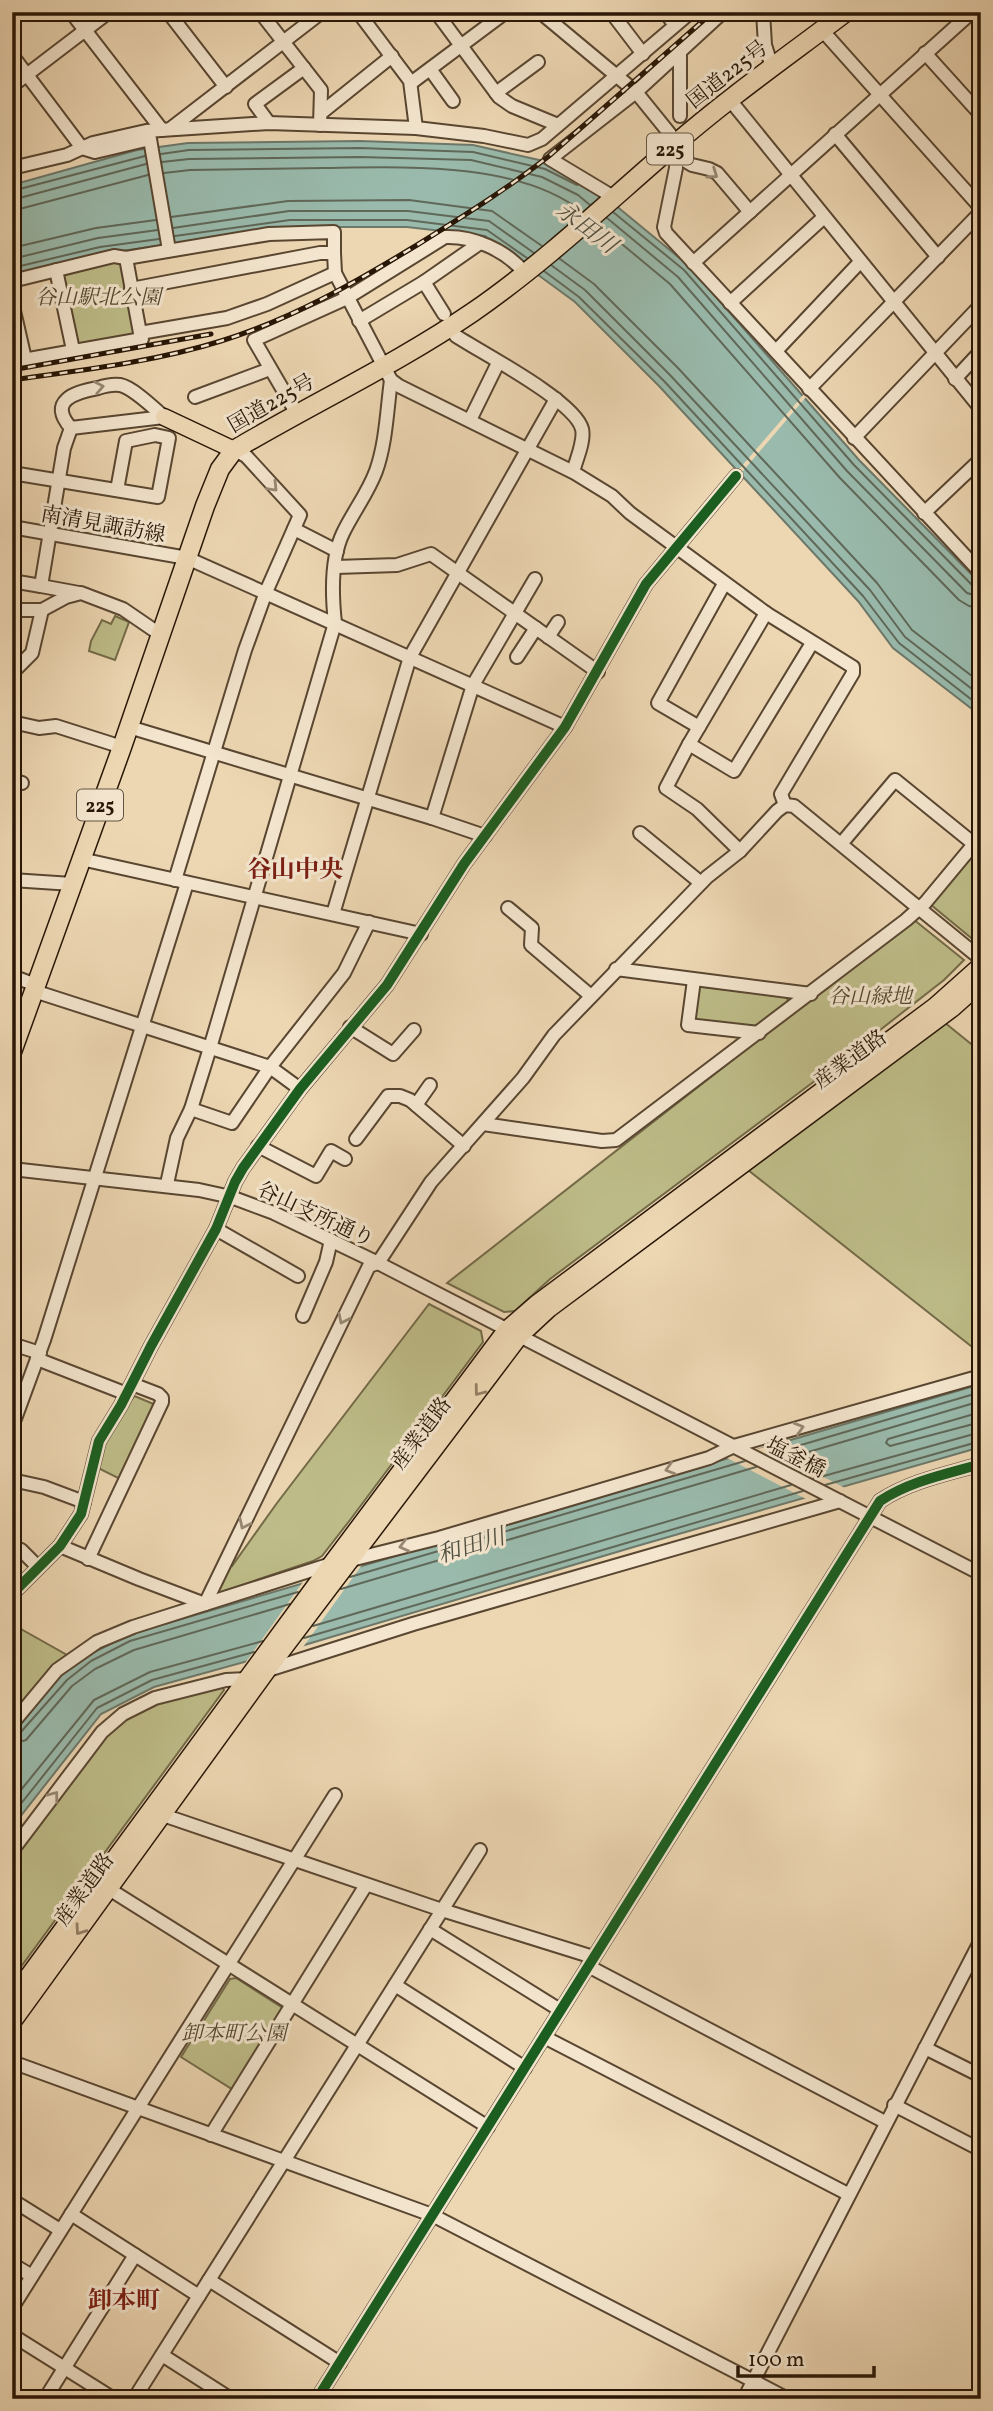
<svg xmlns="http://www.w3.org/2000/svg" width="993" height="2411" viewBox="0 0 993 2411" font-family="Vollkorn,'Noto Serif JP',serif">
<rect width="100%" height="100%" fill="#edd7b3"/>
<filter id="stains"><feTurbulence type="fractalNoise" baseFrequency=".00286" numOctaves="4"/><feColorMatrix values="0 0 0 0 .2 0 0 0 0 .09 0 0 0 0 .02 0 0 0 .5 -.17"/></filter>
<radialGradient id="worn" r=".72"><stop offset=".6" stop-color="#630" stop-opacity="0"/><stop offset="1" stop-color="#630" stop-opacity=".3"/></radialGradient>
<g fill="#bebd89" stroke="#736a48" stroke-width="2">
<path d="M114 262 122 265 136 336 78 346 63 277 65 275Z"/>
<path d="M115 616 129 622 115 660 89 651 91 641 102 620 111 624Z"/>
<path d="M981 840V941L976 942 930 904Z"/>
<path d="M913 919 964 960 944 980 820 1077 550 1279 515 1311 504 1312 447 1283Z"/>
<path d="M695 986 787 997 788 1003 751 1030 693 1023Z"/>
<path d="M939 1018 981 1052V1354L748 1170Z"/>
<path d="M429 1304 481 1331 483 1342 350 1520 322 1556 313 1561 218 1593 215 1591 228 1565 232 1566 277 1503Z"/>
<path d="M132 1395 156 1405 120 1479 96 1467 100 1450Z"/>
<path d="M12 1624 67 1655 49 1673 12 1717Z"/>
<path d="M221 1686 224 1690 12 1979V1856L104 1735 125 1718 155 1701Z"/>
<path d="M236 1978 286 2010 235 2091 181 2057 230 1979Z"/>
</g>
<g fill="#99baac" stroke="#6c786a" stroke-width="2">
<path d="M360 141 473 145 548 162 586 181 688 265 859 460 981 584V716L893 648 858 601 659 386 575 302 485 236 407 227H290L101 254 12 275V185L137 150 188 143Z"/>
<path d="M981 1384V1447L637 1546 291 1649 154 1687 101 1714 12 1827V1732L31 1708 62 1674 87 1656 127 1635Z"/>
</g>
<g fill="#edd7b3">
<path d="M804 394 807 396 737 478 734 475Z"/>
<path d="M765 1447 847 1489 808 1500 725 1457Z"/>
<path d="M364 1562 301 1650 243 1666 305 1579Z"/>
</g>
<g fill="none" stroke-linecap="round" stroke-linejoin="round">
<g stroke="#606859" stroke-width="2">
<path d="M161 154 189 150 360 148 473 152 545 169 577 185"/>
<path d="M162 162 189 159 360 157 471 160 542 177 578 195 590 205"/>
<path d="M164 173 190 170C235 169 279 169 324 168 400 167 520 161 582 212"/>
<path d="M12 191 145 156"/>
<path d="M12 200 146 164"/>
<path d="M12 211 148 175"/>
<path d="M613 212 684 270 854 465 973 586 981 589"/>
<path d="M171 217 288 201 409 200 492 211 542 246"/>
<path d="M607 218 678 277 847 471 967 593 981 597"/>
<path d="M599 225 670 284 840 478 959 600 969 606 981 608"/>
<path d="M173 228 289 211H408L489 221 534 253"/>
<path d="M175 236 290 220H407L487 230 527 258"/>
<path d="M12 248 96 228 156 220"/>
<path d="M12 259 98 238 158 230"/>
<path d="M560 259 594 284 678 368 877 583 912 630 981 683"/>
<path d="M551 265 585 290 670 375 870 590 905 637 981 696"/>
<path d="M12 268 100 247 159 239"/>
<path d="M544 271 579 297 664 381 863 596 899 643 981 707"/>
<path d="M981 1412 888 1439 886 1443 890 1446 981 1422"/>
<path d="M767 1455 981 1392"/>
<path d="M778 1461 981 1401"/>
<path d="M813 1479 981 1432"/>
<path d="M825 1485 981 1441"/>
<path d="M350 1577 745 1461"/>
<path d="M341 1589 756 1467"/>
<path d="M313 1626 791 1485"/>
<path d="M304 1638 803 1491"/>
<path d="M12 1736 20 1733 67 1680 91 1661 130 1641 298 1592"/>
<path d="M12 1744 26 1740 72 1686 95 1669 134 1650 290 1604"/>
<path d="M12 1801 94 1700 150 1672 263 1641"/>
<path d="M12 1815 97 1708 152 1680 254 1652"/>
</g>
<defs>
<g id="minor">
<path d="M71 12 162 130"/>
<path d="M168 12 226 87"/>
<path d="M260 12 321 90 320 125"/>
<path d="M358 12 410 81 416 128"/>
<path d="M436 12 499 97 512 106 558 125"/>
<path d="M540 12 636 92 670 134 679 157 692 165 709 169 717 173 750 212"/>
<path d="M611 12 643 54"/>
<path d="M665 12 675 25"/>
<path d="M763 12 765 45 772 67"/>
<path d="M822 30 981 208"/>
<path d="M680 51V116"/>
<path d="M925 53 981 115"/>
<path d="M12 55 82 148 95 152 150 139 169 250"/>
<path d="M430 69 453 101"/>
<path d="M411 83 506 12"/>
<path d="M12 86 109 12"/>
<path d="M496 93 538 62"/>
<path d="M730 100 981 409"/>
<path d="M321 113 392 56"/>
<path d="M269 123 255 104 304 68"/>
<path d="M170 129 322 12"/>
<path d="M835 134 938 257"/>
<path d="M676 144V168L664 227 666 233 981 573"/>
<path d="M12 168 67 155 93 143 146 131 269 123 416 128 484 136 528 145 542 139 691 12"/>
<path d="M615 198 550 159 636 92 723 12"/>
<path d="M126 258 140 333 227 318 267 304 335 273"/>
<path d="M693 263 972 12"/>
<path d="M56 270 73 350"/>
<path d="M12 281 114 256 126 258 269 234 334 232V253"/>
<path d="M424 282 444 314"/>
<path d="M131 289 320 253H334L335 273 391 380 399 386 573 472 612 496 630 513 766 613 853 667V673L781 794 785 805"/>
<path d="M12 302 25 359"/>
<path d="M730 303 824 217"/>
<path d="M359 321 424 282 480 243"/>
<path d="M449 326 456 336C482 353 575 401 582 429 585 441 576 460 573 472"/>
<path d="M776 351 860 262"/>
<path d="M12 362 142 339 140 333"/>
<path d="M955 379 981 351"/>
<path d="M809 389 981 212"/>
<path d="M195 397 270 369"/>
<path d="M297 414 254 340 347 298 445 237C474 236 505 250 524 272"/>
<path d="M470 420 498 363"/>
<path d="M71 428C47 401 75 392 98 388 104 386 112 384 120 385 132 387 154 408 164 417"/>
<path d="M71 428 164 417"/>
<path d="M854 438 981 305"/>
<path d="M12 473 158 497 169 438 155 435 126 441 117 490"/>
<path d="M924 513 981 459"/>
<path d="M12 527 187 558 565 727"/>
<path d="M294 529 337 551"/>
<path d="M336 567 397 565 431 554 598 672"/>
<path d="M12 581 41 586 64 448 71 428"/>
<path d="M41 586 79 593"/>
<path d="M12 610H42L66 597 81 593 123 609 161 635"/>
<path d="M548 637 558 622"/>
<path d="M517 657 536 628"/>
<path d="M12 673 32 653 42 610"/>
<path d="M12 722 39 728 56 726 122 747"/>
<path d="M129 727 432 818 485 836"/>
<path d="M699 727 658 703 724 584"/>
<path d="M689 744 734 771 812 643"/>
<path d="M12 780 22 783"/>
<path d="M432 818 473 685 535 579"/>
<path d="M640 833 701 883"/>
<path d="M740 851 697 809 666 788 689 744 766 613"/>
<path d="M81 859 421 934"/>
<path d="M12 880 72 884"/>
<path d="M175 880 245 650 266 592 300 515 246 456 234 450"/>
<path d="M508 908 532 928 531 945 591 996"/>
<path d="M333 914 410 657 556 399"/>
<path d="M616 969 811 994"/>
<path d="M12 976 36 985"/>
<path d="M694 980 688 1025 759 1033"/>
<path d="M34 991 270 1067 300 1089"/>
<path d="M350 1027 393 1054 414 1030"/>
<path d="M416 1105 430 1085"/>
<path d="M191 1109 232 1123 270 1067 344 973 369 922"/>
<path d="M483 1124 602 1141 616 1140 906 920 925 903 974 844 895 780 841 844"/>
<path d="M356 1139 388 1096H400L410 1100 464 1146"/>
<path d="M258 1146 316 1176 331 1151 345 1159"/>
<path d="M12 1169 199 1190 231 1197 274 1213 378 1263 981 1574"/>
<path d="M167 1184 177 1138 191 1109 210 1048 335 623C332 596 331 558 343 533 353 512 368 493 376 471 386 443 387 410 391 380"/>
<path d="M216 1229 298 1276"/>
<path d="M303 1316 326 1262 331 1240"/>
<path d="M12 1344 40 1353"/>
<path d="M37 1359 127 1394"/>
<path d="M12 1427 44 1340 187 883"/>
<path d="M12 1480 44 1487 84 1502"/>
<path d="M12 1546 21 1550 38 1567"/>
<path d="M60 1546 139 1579 205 1604"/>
<path d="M88 1559 162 1402V1398L158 1394 132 1384"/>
<path d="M351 1560 439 1538 709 1458 734 1446 981 1376"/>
<path d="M12 1594 60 1546 81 1514 99 1441 121 1405 151 1346 216 1229 235 1182 243 1168 300 1089 387 985 464 864 565 727 646 584 736 476"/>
<path d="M205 1604 369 1266 378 1263 431 1182 523 1078 554 1035 707 877 740 851 777 811 785 805 794 806 981 959"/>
<path d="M268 1670 413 1624 840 1501"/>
<path d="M12 1724 57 1670 97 1642 133 1627 331 1564"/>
<path d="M154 1812 442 1910 593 1957"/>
<path d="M12 1851 102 1732 123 1714 155 1698 226 1680 247 1679"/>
<path d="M109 1889 488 2127"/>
<path d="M430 1929 560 2010"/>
<path d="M588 1966 885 2122"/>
<path d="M395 1985 525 2068"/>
<path d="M544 2037 848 2194"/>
<path d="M925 2048 981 2076"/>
<path d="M12 2062 432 2215 788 2399"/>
<path d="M894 2105 981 2150"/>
<path d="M211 2135 366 1885"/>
<path d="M12 2200 60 2230"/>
<path d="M71 2214 199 2296"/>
<path d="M12 2264 32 2276"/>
<path d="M209 2280 340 2363"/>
<path d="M12 2308 335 1795"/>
<path d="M12 2335 114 2399"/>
<path d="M162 2355 231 2399"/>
<path d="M45 2399 135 2255"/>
<path d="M134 2399 480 1850"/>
<path d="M317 2399 880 1501C910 1481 947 1474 981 1464"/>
<path d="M744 2399 981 1940"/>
</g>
<g id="major">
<path d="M164 417 234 450"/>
<path d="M12 1998 331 1564 506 1330 536 1304 935 1006 981 965"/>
<path d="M12 2023 272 1664 520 1336 549 1309 953 1008 981 983"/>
</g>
<path id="highway" d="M12 1052 122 747 205 506 220 469 234 450C313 403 397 364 473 312 544 263 608 202 673 146 728 98 788 56 846 12"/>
</defs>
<use href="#minor" stroke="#594631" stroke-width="16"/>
<use href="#major" stroke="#281606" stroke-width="19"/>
<use href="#highway" stroke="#281606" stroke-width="21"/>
<use href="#minor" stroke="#f3e5ce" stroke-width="12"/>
<use href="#major" stroke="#edd7b3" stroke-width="16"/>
<use href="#highway" stroke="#edd7b3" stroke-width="18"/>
<defs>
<g id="rail">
<path d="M12 370 211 334"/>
<path d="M12 380C82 370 154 362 221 341 292 319 354 283 417 245 462 217 507 189 549 156L713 12"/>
</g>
</defs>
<use href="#rail" stroke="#281606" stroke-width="5"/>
<use href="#rail" stroke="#f3e5ce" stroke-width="2.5" stroke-dasharray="8" stroke-linecap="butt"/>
<defs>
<g id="cycleway">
<path d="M12 1594 60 1546 81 1514 99 1441 121 1405 151 1346 216 1229 235 1182 243 1168 300 1089 387 985 464 864 565 727 646 584 736 476"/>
<path d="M317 2399 880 1501C910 1481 947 1474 981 1464"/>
</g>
</defs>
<use href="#cycleway" stroke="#f3e5ce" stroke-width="15"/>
<use href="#cycleway" stroke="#1b5e20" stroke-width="10"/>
</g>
<defs><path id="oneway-chevron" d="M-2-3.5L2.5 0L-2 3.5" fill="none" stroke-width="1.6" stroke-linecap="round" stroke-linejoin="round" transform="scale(1.75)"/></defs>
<g stroke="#988874">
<use href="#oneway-chevron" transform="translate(713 174) rotate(35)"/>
<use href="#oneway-chevron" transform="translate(99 387) rotate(-11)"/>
<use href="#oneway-chevron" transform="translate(273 487) rotate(46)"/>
<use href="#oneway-chevron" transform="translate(343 1319) rotate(116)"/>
<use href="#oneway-chevron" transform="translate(799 1428) rotate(-16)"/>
<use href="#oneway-chevron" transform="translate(670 1469) rotate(164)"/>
<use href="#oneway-chevron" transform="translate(244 1524) rotate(116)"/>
<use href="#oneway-chevron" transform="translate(404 1546) rotate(166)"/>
<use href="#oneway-chevron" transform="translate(54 1796) rotate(-53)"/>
</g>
<g stroke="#948065">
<use href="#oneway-chevron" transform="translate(479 1391) rotate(127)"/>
<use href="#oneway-chevron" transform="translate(80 1930) rotate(125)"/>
</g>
<g text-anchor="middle" stroke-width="6" stroke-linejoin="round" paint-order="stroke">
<g fill="#f3e5ce" stroke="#655442" stroke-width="2">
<rect x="647" y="133.5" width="46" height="31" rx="5"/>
<rect x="77" y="789.5" width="46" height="31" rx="5"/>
</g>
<g font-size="19" font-weight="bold" fill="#281606">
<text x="670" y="156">225</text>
<text x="100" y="812">225</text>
</g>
<g font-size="21" fill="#281606" stroke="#f3e5ce">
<text transform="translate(727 74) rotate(-38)" y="7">国道225号</text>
<text transform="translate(271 403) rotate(-30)" y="7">国道225号</text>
<text transform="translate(103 524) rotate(10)" y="7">南清見諏訪線</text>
<text transform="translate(850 1059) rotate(-36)" y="7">産業道路</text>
<text transform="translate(316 1214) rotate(25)" y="7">谷山支所通り</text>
<text transform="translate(421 1433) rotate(-53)" y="7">産業道路</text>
<text transform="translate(796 1457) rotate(27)" y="7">塩釜橋</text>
<text transform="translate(84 1889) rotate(-54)" y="7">産業道路</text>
</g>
<g font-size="21" font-style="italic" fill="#55482d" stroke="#f3e5ce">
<text x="98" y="304">谷山駅北公園</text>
<text x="870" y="1003">谷山緑地</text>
<text x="234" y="2040">卸本町公園</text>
</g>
<g font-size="23" font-style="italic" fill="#504f40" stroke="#f3e5ce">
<text transform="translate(587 227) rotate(37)" y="8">永田川</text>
<text transform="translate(471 1545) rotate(-17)" y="8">和田川</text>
</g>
<g font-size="24" font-weight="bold" fill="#7a1f14" stroke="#f3e5ce">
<text x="295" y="877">谷山中央</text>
<text x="124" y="2308">卸本町</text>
</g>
</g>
<rect width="993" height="2411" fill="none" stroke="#edd7b3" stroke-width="42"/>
<rect x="14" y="14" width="965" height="2383" fill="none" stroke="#281606" stroke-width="3.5"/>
<rect x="21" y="21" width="951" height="2369" fill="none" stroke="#281606" stroke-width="2"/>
<path d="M738 2366v10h136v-10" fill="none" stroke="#281606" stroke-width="3.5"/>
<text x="748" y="2366" font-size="21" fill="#281606" stroke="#f3e5ce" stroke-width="5" paint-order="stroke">100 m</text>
<rect width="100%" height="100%" filter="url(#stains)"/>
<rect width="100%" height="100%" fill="url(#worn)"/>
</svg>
